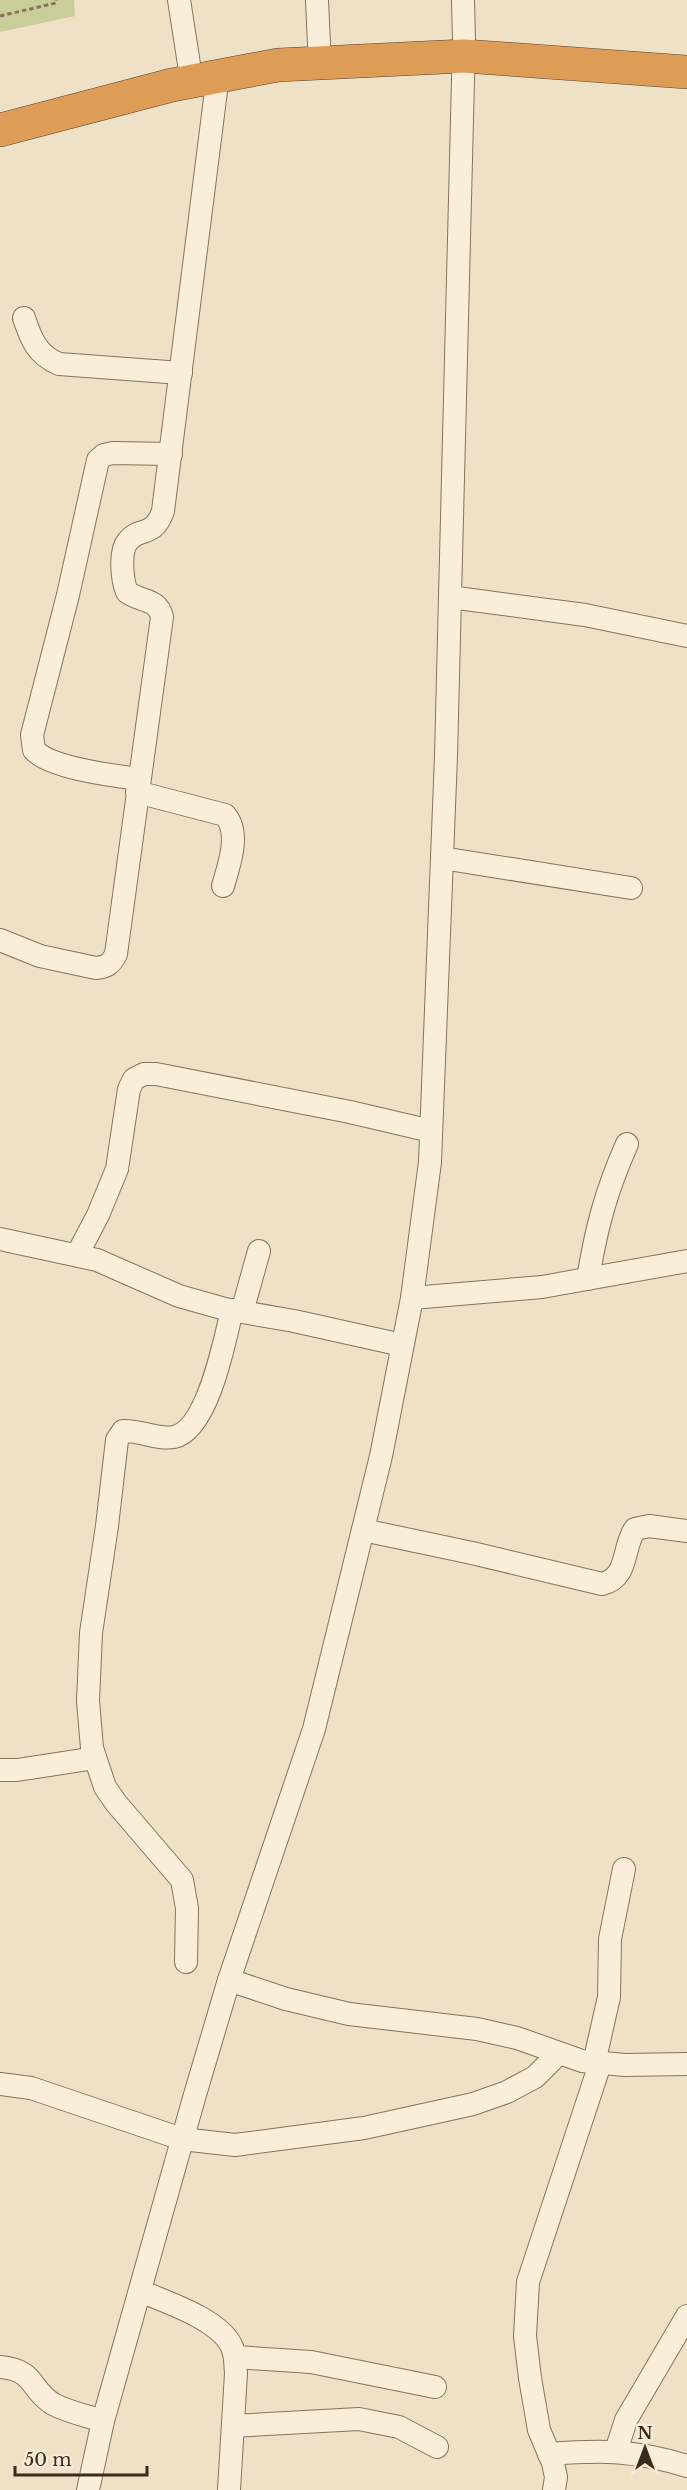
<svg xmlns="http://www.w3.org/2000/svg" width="687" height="2490" viewBox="0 0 687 2490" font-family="'Libre Baskerville',serif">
<rect width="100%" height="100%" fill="#eee1c5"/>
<path fill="#c8cd99" d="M0 0H74L75 16 0 32Z"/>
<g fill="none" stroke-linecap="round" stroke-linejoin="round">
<defs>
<g id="minor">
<path d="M179 0 189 64"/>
<path d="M317 0 319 45"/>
<path d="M24 318C31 339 37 355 59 364L181 373"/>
<path d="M450 597 585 615 687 636"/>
<path d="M139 779C115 776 50 768 34 750L32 735 68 595 98 460 104 455 113 453 171 454"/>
<path d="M137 792 225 815C241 833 229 865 223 886"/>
<path d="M442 858 631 888"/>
<path d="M0 940 40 956 96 968C107 967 111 964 116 954L162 617C158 598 140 602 127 592 122 580 119 551 128 541 140 526 153 539 163 511L218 75"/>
<path d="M0 1239 97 1260 179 1296 225 1309 294 1321 402 1345"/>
<path d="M77 1255 98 1215 117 1169 129 1089 134 1079 144 1074H156L350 1112 431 1131"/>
<path d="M588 1279C596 1229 606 1191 627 1144"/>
<path d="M412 1298 542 1287 687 1261"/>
<path d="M242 1312 259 1251"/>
<path d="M363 1530 472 1553 602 1584C629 1578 622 1548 635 1529L649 1526 687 1531"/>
<path d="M0 1770H17L95 1758"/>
<path d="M186 1962 187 1908 182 1880 116 1803 105 1787 92 1748 88 1701 91 1633 107 1526 117 1440 123 1431C140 1430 157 1440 174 1437 208 1430 225 1339 232 1310"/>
<path d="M229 1980 286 1999 349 2014 477 2029 517 2038 582 2061 625 2065 687 2064"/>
<path d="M594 2063 609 1997 610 1939 624 1869"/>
<path d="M0 2084 31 2088 182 2139 235 2145 364 2128 473 2104 507 2092 535 2077 558 2054"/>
<path d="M140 2291C166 2302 218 2319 231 2345 236 2354 235 2364 236 2373L229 2490"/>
<path d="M235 2357 311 2362 435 2387"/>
<path d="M0 2367C36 2370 29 2389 53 2404 68 2412 87 2416 103 2421"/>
<path d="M233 2426 359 2419 399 2427 437 2447"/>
<path d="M616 2451 626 2420 687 2316"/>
<path d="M549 2454C602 2450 635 2450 687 2466"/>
<path d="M88 2490 103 2421 194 2098 229 1980 314 1729 381 1456 412 1298 430 1162 446 756 464 40 463 0"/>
<path d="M554 2490 556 2477 553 2463 539 2430 530 2378 525 2336 528 2282 600 2064"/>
</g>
<path id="highway" d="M0 130 172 85 278 65 464 56 687 72"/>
</defs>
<use href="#minor" stroke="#89725b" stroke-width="24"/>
<use href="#highway" stroke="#57412f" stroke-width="34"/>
<path stroke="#89725b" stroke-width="3" stroke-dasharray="4.5 3" stroke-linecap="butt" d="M0 16 56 3V0"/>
<use href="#minor" stroke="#f9eed9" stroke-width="22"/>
<use href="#highway" stroke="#dd9d57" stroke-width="33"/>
</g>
<g transform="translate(645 2448)" stroke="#f6ebd5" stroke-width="4.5" paint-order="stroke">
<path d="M0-4.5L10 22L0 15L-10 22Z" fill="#3a2b1f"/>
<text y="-9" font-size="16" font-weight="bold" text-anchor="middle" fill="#3a2b1f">N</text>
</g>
<path d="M15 2466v9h132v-9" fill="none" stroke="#3a2b1f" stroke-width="3"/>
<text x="24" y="2466" font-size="18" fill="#3a2b1f" stroke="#f6ebd5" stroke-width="4.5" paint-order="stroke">50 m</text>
</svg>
